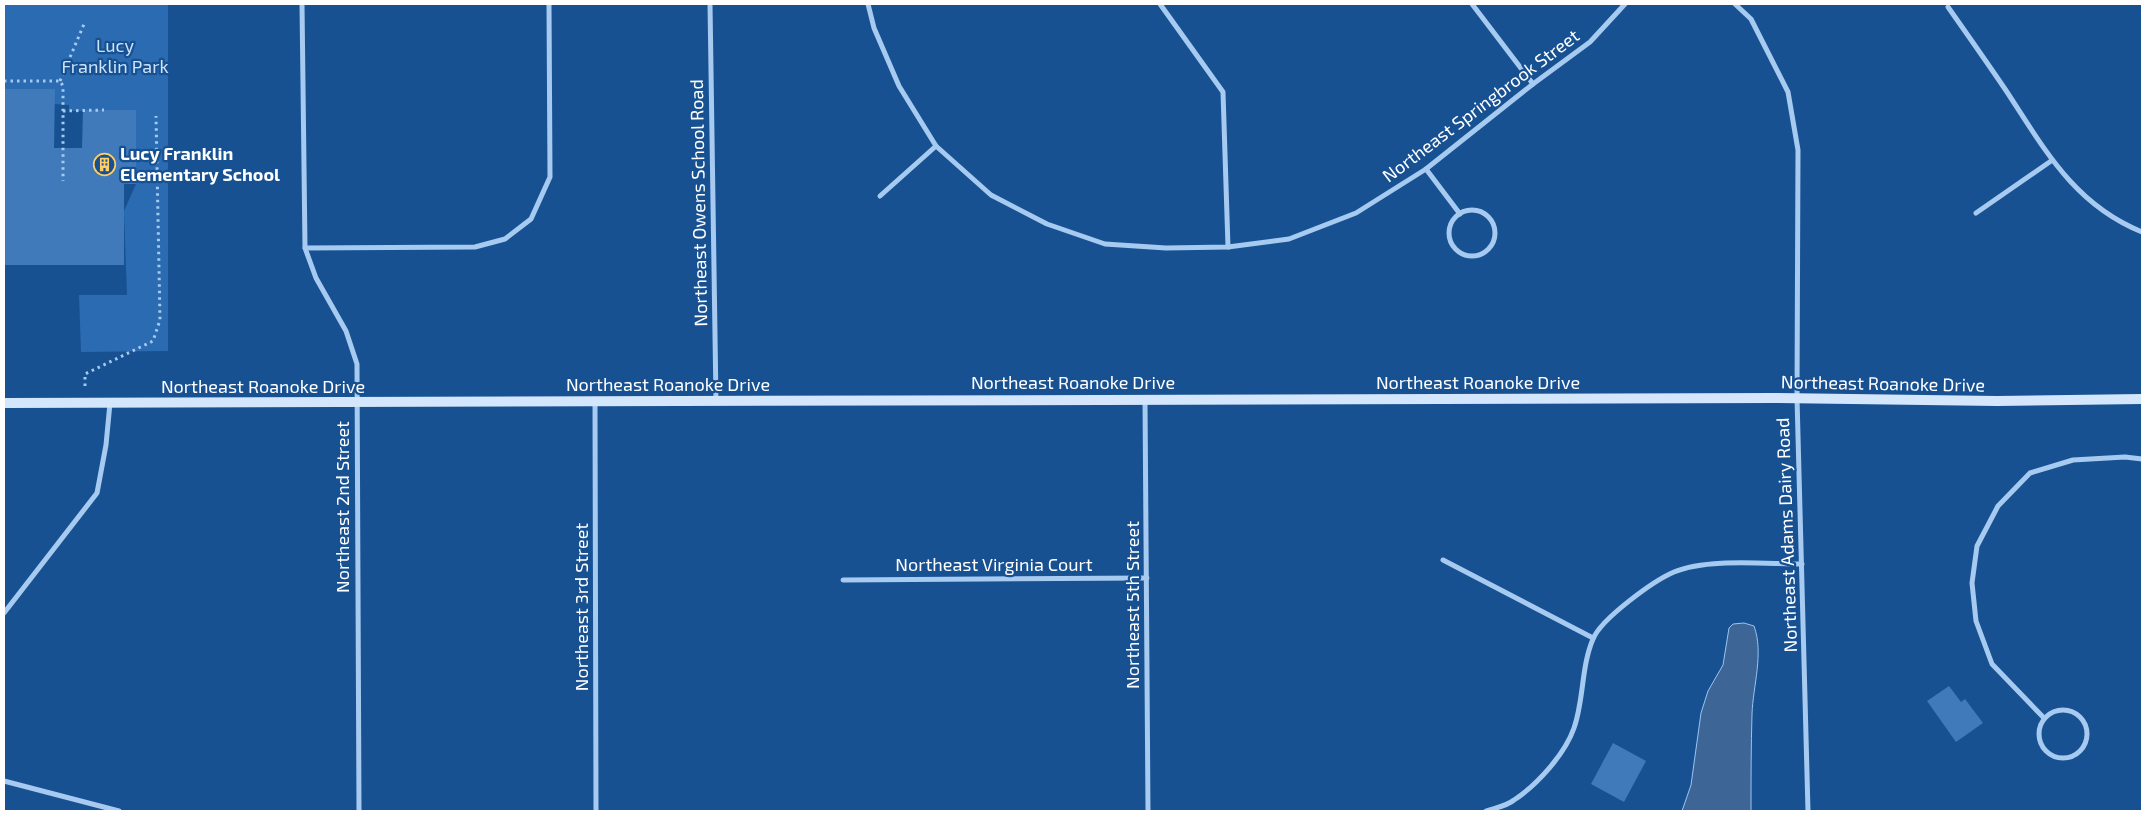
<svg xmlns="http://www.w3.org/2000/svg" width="2146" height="815" viewBox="0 0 2146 815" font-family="'Exo 2',sans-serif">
<rect width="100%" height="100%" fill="#175192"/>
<path fill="#2a6bb1" d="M4 4H168V351L81 352 79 295H127L124 211 136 184V111H69V105L54 104V89H4Z"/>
<path fill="#3d6696" stroke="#99c5f3" d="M1744 623 1754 626C1764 653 1753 686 1752 714 1751 747 1751 779 1751 811H1682L1691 785 1701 713 1708 691 1723 665 1729 628 1733 624Z"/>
<g fill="#407aba">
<path d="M4 89H55L54 148H82L83 110H136V184H124V265H4Z"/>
<path d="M1949 686 1961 702 1965 699 1983 723 1956 742 1927 701Z"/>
<path d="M1613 743 1646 761 1624 802 1591 784Z"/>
</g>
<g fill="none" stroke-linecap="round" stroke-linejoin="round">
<g stroke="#a6caf0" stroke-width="3" stroke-dasharray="2.5 4" stroke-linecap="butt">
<path d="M4 81H60L63 86V181"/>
<path d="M60 81 84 24"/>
<path d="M63 111 104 110"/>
<path d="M85 386V374L153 341 160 320 156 116"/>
</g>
<g stroke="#a6caf0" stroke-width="5">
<path d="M302 4 305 248 316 278 346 331 357 364 359 811"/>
<path d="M710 4 716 401"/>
<path d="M868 4 874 28 899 86 936 146 991 195 1047 224 1105 244 1166 248 1228 247 1289 239 1356 213 1426 169 1533 84 1590 42 1625 4"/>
<path d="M1160 4 1223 92 1228 247"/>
<path d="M1472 4 1533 84"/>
<path d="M1735 4 1751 19 1788 92 1798 150 1797 398 1808 811"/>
<path d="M1948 7C1967 34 1986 61 2005 89 2044 148 2073 204 2142 232"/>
<path d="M1426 169 1460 214"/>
<path d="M880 196 936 146"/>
<circle cx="1472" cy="233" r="23"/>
<path d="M1976 213 2051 161"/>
<path d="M305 248 475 247 505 239 531 219 550 177 549 4"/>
<path d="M1145 399 1148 811"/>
<path d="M595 403 596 811"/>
<path d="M1443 560 1593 638"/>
<path d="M843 580 1147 578"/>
<path d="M4 613 97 493 106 445 110 403"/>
<circle cx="2063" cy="734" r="24"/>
<path d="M2044 718 1992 664 1976 621 1972 583 1977 546 1998 506 2030 473 2073 460 2125 457 2142 459"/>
<path d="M4 781 119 811"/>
<path d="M1486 811C1495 808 1507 806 1514 800 1537 785 1565 754 1574 728 1584 700 1581 667 1593 639 1601 619 1653 581 1674 572 1707 558 1765 564 1802 564"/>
</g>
<path stroke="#d4e6fb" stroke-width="10" d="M4 403 1775 398 1997 401 2142 399"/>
</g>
<defs>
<symbol id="building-ring" viewBox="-11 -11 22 22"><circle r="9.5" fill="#175192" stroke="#ffce66" stroke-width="1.5"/><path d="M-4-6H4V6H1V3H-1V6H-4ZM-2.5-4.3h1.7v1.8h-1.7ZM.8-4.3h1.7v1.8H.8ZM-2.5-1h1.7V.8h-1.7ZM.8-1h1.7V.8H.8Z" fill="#ffce66"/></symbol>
</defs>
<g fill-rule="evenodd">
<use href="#building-ring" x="92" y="152" width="25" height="25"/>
</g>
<g text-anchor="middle" stroke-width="4.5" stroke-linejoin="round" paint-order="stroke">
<g font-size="18" fill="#cde3fb" stroke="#175192">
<text x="115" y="52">Lucy<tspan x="115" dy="21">Franklin Park</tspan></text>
</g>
<g font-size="18" fill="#fff" stroke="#175192">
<text transform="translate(1481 106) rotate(-37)" y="6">Northeast Springbrook Street</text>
<text transform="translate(699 203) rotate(-91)" y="6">Northeast Owens School Road</text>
<text x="1073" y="389">Northeast Roanoke Drive</text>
<text x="1478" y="389">Northeast Roanoke Drive</text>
<text transform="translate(1883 384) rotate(1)" y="6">Northeast Roanoke Drive</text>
<text x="668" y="391">Northeast Roanoke Drive</text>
<text x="263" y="393">Northeast Roanoke Drive</text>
<text transform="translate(343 507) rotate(-90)" y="6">Northeast 2nd Street</text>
<text transform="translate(1787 535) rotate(-92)" y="6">Northeast Adams Dairy Road</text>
<text x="994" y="571">Northeast Virginia Court</text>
<text transform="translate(1133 605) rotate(-90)" y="6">Northeast 5th Street</text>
<text transform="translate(582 607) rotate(-90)" y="6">Northeast 3rd Street</text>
</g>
<g font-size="18" font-weight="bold" fill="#fff" stroke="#175192" text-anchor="start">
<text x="120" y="160">Lucy Franklin<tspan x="120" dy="21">Elementary School</tspan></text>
</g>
</g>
<rect width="2146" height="815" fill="none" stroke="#ffffff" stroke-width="10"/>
</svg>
